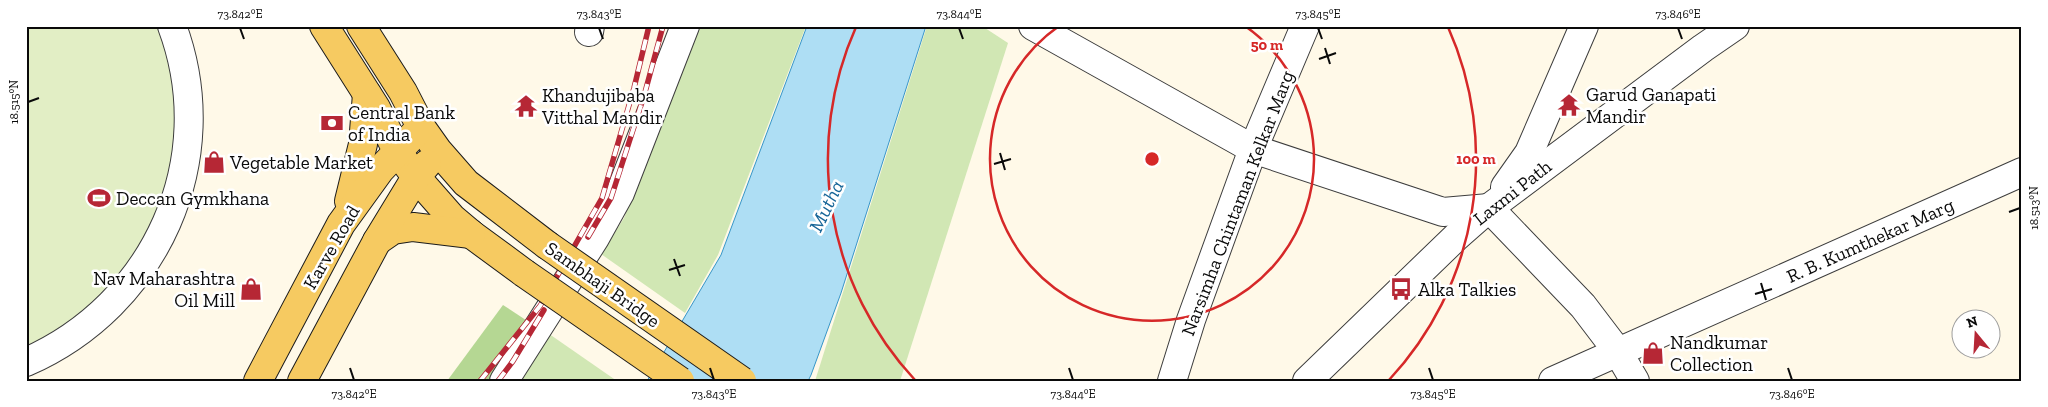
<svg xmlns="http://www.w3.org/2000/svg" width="2048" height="407" viewBox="0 0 2048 407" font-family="'Zilla Slab',serif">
<rect width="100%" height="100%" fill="#fff9e8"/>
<g fill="#d1e7b4">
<path d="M698 26H806L718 255 685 313 601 254 624 218Z"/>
<path d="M927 26H982L1008 43 900 381H815Z"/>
<path d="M542 329 617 381H509Z"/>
</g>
<path fill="#b5d793" d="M503 305 538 328 501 381H447Z"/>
<path fill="#e2eec5" d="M26 26H167L180 68 175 187 116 291 26 356Z"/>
<path fill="#aedef4" stroke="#3796c9" d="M807 26H926L841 293 811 375 808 381H647L721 255Z"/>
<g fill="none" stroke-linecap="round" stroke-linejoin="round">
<defs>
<g id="minor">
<path d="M1033 26 1253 149 1443 212 1489 208"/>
<path d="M589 32 590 26"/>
<path d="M1505 187 1529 153 1584 26"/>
<path d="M1489 208 1583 306 1618 352 1635 381"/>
<path d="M26 362C156 305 222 160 172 26"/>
<path d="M504 381 595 238 620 193 685 26"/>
<path d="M1172 381 1191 320 1253 149 1305 26"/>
<path d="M1307 381 1456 237 1489 208 1703 48 1735 26"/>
<path d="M1553 381 2022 172"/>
</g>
<g id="major">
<path d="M324 26 376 108 397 151 416 177 452 218 471 234 524 273"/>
<path d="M361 26 403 92 421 127 438 151 466 183 547 245"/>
<path d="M349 201 363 144 367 94"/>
<path d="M377 241 393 230 413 227 471 234"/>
<path d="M258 381 341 224 380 170 421 127"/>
<path d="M302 381 377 241 416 177 427 164"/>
</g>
</defs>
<use href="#minor" stroke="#3d3d3d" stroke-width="30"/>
<use href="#major" stroke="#1b1b1b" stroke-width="30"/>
<use href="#minor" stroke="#fff" stroke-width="28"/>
<use href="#major" stroke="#f6ca61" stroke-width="28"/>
<defs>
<g id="rail">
<path d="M588 237 611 198 644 96 663 26"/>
<path d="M480 381 540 306 602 198 634 88 649 26"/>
<path d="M498 381 513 361 544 310"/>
</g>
</defs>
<use href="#rail" stroke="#b62735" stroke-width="5.5"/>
<use href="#rail" stroke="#fff" stroke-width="4" stroke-dasharray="11" stroke-linecap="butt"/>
<defs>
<g id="major-bridge">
<path d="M547 245 742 381"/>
<path d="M524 273 680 381"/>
</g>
</defs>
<use href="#major-bridge" stroke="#1b1b1b" stroke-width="30" stroke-linecap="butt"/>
<use href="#major-bridge" stroke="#f6ca61" stroke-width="28"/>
</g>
<path fill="none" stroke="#0a0a0a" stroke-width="2" d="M240 28 244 39M599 28 603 39M959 28 963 39M1318 28 1322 39M1678 28 1682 39M1325 48 1330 64M1319 59 1336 53M28 102 39 98M1000 153 1005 170M994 164 1011 159M2009 212 2020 208M674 259 680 276M669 270 685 265M1761 283 1766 300M1755 294 1772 289M350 368 354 380M710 368 714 380M1069 368 1073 380M1429 368 1433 380M1788 368 1792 380"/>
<g fill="none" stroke="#d62828" stroke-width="2.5">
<path d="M1245 26A162 162 0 1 1 1059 26"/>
<path d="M915 380A324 324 0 0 1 856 27M1448 27A324 324 0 0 1 1389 380"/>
</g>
<defs>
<symbol id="temple-bare" viewBox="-9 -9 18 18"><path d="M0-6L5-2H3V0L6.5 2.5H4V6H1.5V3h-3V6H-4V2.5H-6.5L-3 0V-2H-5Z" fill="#b62735" stroke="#fff" stroke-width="2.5" paint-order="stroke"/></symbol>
<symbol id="bank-bare" viewBox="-9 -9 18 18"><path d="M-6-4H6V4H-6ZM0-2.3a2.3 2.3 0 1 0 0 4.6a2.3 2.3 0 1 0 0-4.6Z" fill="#b62735" stroke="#fff" stroke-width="2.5" paint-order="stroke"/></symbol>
<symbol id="shop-bare" viewBox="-9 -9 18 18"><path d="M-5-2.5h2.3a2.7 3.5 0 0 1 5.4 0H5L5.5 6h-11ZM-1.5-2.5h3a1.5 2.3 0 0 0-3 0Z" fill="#b62735" stroke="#fff" stroke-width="2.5" paint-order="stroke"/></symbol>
<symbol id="stadium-bare" viewBox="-9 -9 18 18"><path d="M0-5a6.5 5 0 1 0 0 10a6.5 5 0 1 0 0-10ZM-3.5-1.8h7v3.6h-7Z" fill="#b62735" stroke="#fff" stroke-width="2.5" paint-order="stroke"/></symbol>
<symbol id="bus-bare" viewBox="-9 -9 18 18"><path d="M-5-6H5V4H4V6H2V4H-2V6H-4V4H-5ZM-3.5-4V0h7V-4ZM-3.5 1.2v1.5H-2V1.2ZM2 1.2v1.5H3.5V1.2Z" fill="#b62735" stroke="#fff" stroke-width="2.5" paint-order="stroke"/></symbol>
</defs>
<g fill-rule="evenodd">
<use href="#temple-bare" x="1553" y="89" width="32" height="32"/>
<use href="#temple-bare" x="510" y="90" width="32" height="32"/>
<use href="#bank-bare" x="316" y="107" width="32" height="32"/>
<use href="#shop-bare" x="198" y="146" width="32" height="32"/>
<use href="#stadium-bare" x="83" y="182" width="32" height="32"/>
<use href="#shop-bare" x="235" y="273" width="32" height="32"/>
<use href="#bus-bare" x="1385" y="273" width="32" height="32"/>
<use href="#shop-bare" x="1637" y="337" width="32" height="32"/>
</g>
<g text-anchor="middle" stroke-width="5" stroke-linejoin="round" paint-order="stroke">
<g font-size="19" fill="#0a0a0a" stroke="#fff" text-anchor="start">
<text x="1586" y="101">Garud Ganapati<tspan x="1586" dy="22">Mandir</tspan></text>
<text x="542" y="102">Khandujibaba<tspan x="542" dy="22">Vitthal Mandir</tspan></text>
<text x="348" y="119">Central Bank<tspan x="348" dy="22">of India</tspan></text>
<text x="230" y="169">Vegetable Market</text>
<text x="116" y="205">Deccan Gymkhana</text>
<text x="235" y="285" text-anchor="end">Nav Maharashtra<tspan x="235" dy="22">Oil Mill</tspan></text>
<text x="1418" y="296">Alka Talkies</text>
<text x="1670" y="349">Nandkumar<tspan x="1670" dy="22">Collection</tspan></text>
</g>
<g font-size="19" fill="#0a0a0a" stroke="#fff">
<text transform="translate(1512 192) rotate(-38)" y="7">Laxmi Path</text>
<text transform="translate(1237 203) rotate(-69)" y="7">Narsimha Chintaman Kelkar Marg</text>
<text transform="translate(1870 240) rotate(-24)" y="7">R. B. Kumthekar Marg</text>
<text transform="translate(331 247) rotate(-60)" y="7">Karve Road</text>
<text transform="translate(603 284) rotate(35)" y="7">Sambhaji Bridge</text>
</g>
<g font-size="20" font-style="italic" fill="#186698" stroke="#fff">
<text transform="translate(826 206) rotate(-64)" y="7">Mutha</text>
</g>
</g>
<circle cx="1152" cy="159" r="8" fill="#d62828" stroke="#fff" stroke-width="2.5"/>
<g font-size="15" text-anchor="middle" font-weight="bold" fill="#d62828" stroke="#fff" stroke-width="5" stroke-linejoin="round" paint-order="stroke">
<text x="1267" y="50">50 m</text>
<text x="1476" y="164">100 m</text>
</g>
<rect width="2048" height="407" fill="none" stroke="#ffffff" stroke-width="55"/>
<g transform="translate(1976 334) rotate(342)"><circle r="24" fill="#ffffff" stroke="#9d9d9d"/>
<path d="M0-4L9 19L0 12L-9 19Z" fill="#b62735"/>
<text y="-8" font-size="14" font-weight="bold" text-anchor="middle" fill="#0a0a0a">N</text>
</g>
<rect x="28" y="28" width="1992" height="352" fill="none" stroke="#0a0a0a" stroke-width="2"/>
<g font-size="12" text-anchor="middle" fill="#0a0a0a">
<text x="240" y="18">73.842°E</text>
<text x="599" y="18">73.843°E</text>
<text x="959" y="18">73.844°E</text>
<text x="1318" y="18">73.845°E</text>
<text x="1678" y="18">73.846°E</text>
<text transform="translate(14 102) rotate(-90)" y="4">18.515°N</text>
<text transform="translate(2034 208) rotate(-90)" y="4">18.513°N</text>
<text x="354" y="398">73.842°E</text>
<text x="714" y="398">73.843°E</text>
<text x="1073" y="398">73.844°E</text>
<text x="1433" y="398">73.845°E</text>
<text x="1792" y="398">73.846°E</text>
</g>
</svg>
